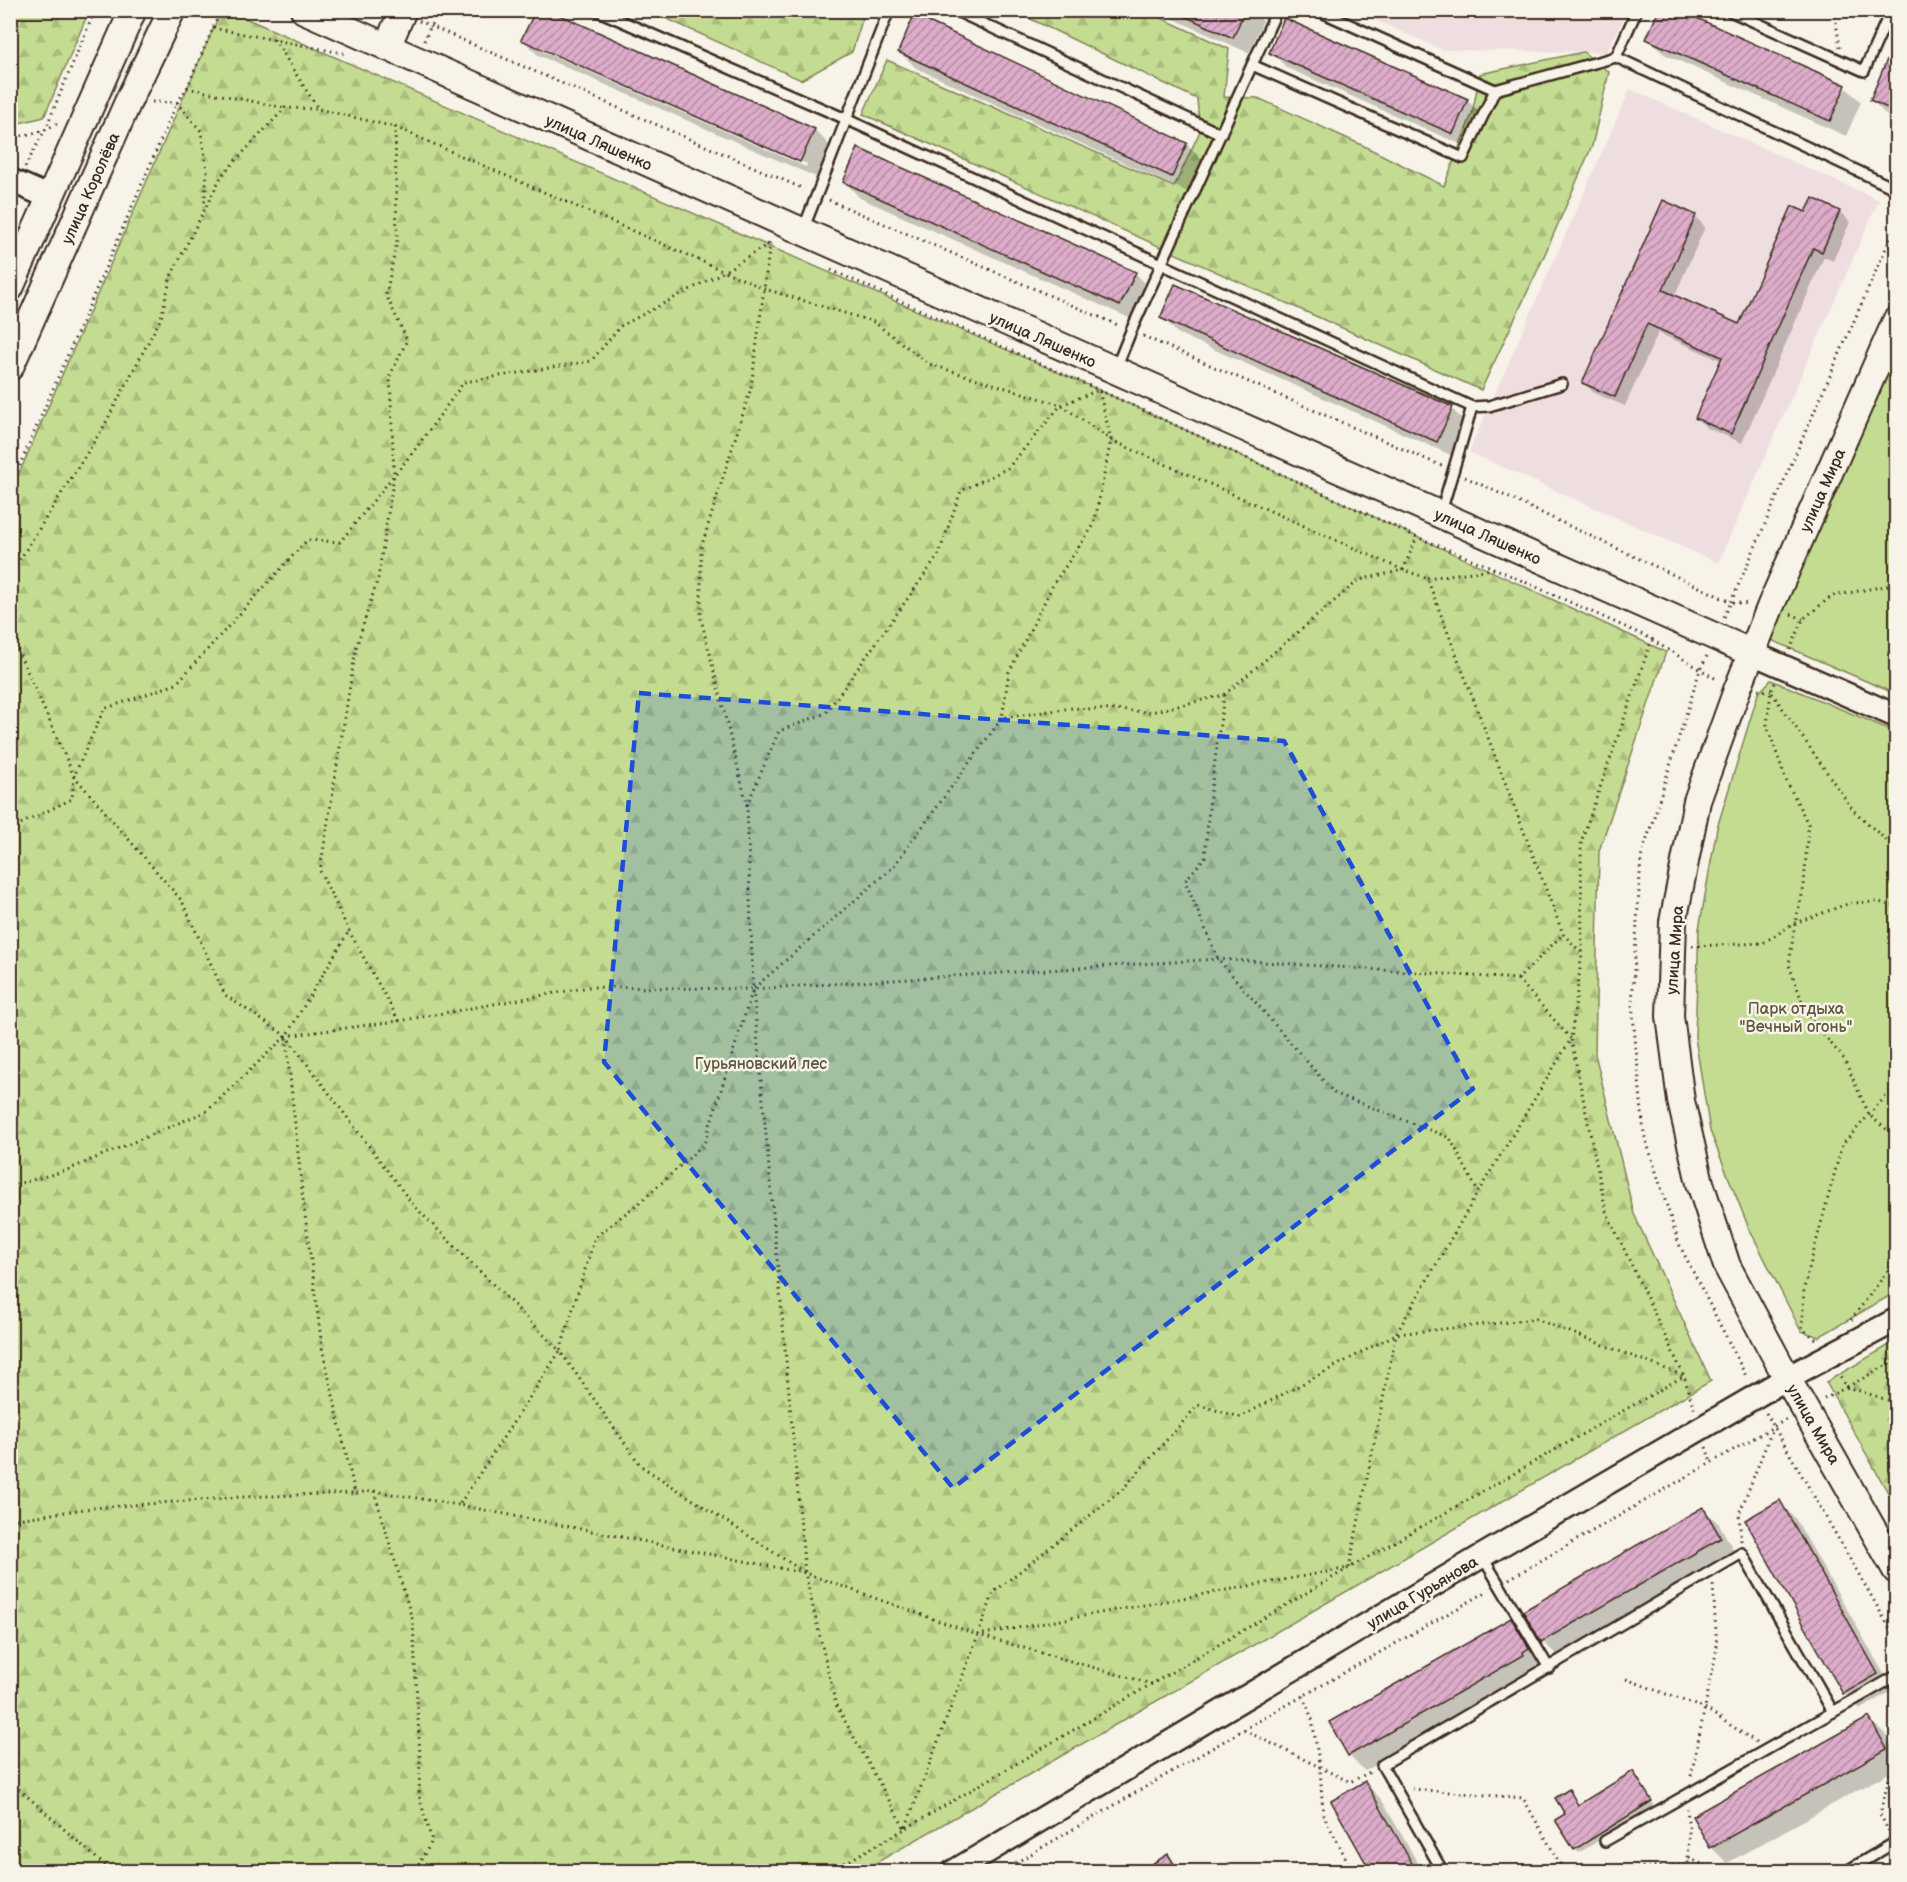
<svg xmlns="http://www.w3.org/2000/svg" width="1907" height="1882" viewBox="0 0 1907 1882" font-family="'Balsamiq Sans',sans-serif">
<defs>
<pattern id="forest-firs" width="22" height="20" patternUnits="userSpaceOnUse" patternTransform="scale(1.5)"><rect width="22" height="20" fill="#c4dc92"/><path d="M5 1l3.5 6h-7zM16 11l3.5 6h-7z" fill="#a9bd7d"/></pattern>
<pattern id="building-hatch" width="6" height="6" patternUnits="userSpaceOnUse" patternTransform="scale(1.5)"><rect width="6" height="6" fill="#ddacca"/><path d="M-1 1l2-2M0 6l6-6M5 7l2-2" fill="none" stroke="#b48ca3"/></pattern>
</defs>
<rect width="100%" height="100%" fill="#f7f3e8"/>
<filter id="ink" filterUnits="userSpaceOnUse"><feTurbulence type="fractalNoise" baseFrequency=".0167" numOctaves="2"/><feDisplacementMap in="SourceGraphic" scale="12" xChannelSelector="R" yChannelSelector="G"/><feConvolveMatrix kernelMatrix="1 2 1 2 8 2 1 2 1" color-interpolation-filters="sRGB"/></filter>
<g filter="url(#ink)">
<g fill="#efdedf">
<path d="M1355 11H1627L1607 52 1443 50Z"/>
<path d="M1630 89 1879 200 1718 563 1469 452Z"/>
</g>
<g fill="#c4dc92" stroke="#808358" stroke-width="1.5">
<path d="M1896 349V694L1769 639Z"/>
<path d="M1771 680 1896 732V1292L1819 1337 1801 1331 1748 1226 1710 1131 1695 1037 1699 929 1717 828 1758 694Z"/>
</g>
<g fill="url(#forest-firs)" stroke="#808358" stroke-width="1.5">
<path d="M10 11H89L44 117 11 125Z"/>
<path d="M221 11H229L1099 390 1666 652 1599 851 1595 1054 1634 1214 1711 1381 862 1871H11V492Z"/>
<path d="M650 11H865L852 52 801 80Z"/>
<path d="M1014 11H1146L1229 49 1224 97 1258 98 1364 146 1444 186 1472 114 1480 74 1583 52 1609 72 1592 146 1541 263 1481 390 863 114 887 60 1174 187 1200 131 1197 99Z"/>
<path d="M1896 1341V1507L1826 1382Z"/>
</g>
<g fill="#0003" fill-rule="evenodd">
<path d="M516 10H530L528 16Z"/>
<path d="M545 10 815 130 830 146 816 177 538 55 523 40ZM540 47 807 164 806 167 540 50Z"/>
<path d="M1154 10H1252L1263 21 1249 53Z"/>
<path d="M1648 38 1845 87 1861 102 1846 136 1664 54Z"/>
<path d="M1896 42V120L1887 116 1872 100Z"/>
<path d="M900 52 1186 144 1202 160 1188 192 916 68Z"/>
<path d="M1271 52 1467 100 1483 116 1469 148 1287 68Z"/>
<path d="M845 182 1135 273 1151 289 1136 321 860 198Z"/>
<path d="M1840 212 1850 222 1833 261 1824 257 1742 443 1707 428 1697 418 1722 361 1658 333 1625 406 1594 393 1584 382 1695 216 1705 227 1674 297 1740 326 1807 214Z"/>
<path d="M1162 317 1452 409 1468 425 1453 456 1177 333Z"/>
<path d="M1779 1502 1795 1518 1893 1690 1860 1709 1844 1693Z"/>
<path d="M1703 1508 1719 1524 1736 1554 1558 1656 1542 1641Z"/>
<path d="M1511 1619 1527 1635 1544 1665 1539 1671 1365 1771 1349 1755Z"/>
<path d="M1869 1718 1885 1734 1896 1755V1769L1727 1863 1711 1847 1694 1816Z"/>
<path d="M1636 1777 1654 1806 1579 1853 1575 1849 1567 1814 1572 1795 1579 1806Z"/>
<path d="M1365 1783 1381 1799 1423 1872H1373Z"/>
<path d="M1168 1856 1182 1872H1141Z"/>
</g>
<g fill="url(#building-hatch)" stroke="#3b2a1e" stroke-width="1.5">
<path d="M536 10H549L815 129 800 162 521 40Z"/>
<path d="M1171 10H1245L1233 38Z"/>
<path d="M1659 10H1679L1846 85 1830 121 1646 39Z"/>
<path d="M914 15 1187 143 1172 177 898 52Z"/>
<path d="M1284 18 1468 99 1453 134 1269 53Z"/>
<path d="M1896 38V112L1870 100Z"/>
<path d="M858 148 1136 272 1120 306 843 182Z"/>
<path d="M1813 198 1840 211 1822 252 1813 248 1731 434 1695 418 1722 357 1647 324 1615 397 1582 383 1663 200 1696 215 1663 290 1739 324 1792 206 1806 212Z"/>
<path d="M1175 284 1453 407 1437 442 1160 318Z"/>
<path d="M1780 1500 1878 1674 1843 1694 1745 1520Z"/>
<path d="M1703 1507 1721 1538 1541 1642 1523 1611Z"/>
<path d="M1511 1618 1529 1648 1523 1652 1524 1655 1348 1756 1329 1722Z"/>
<path d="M1869 1717 1887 1749 1710 1848 1692 1816Z"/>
<path d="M1633 1771 1652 1801 1574 1850 1555 1820 1565 1814 1555 1798 1569 1789 1578 1805Z"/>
<path d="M1365 1781 1417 1872H1371L1331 1801Z"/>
<path d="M1168 1854 1179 1872H1139Z"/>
</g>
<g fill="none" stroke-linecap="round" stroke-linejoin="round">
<defs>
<g id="service">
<path d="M596 10 846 119 1472 407 1489 406 1562 384"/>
<path d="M954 10 1221 134"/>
<path d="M1468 10H1478"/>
<path d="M1637 10 1616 57 1896 189"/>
<path d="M1728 10 1864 71 1891 10"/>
<path d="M1252 65 1463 158 1495 90 1317 10"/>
<path d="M1495 90 1616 57"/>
<path d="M803 230 889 10"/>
<path d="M1116 368 1131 331 1277 10"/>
<path d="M1441 512 1472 407"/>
<path d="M1482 1556 1549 1668"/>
<path d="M1605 1841 1833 1712"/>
<path d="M1443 1872 1382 1765 1742 1553 1833 1712 1896 1676"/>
<path d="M1845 1872 1894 1843 1896 1847"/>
</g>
<g id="tertiary">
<path d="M10 180 49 197"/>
<path d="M1752 653 1896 716"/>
<path d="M953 1872 1482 1556 1787 1378 1896 1320"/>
</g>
<g id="secondary">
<path d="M304 10 1752 653"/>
<path d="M387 47 403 10"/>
<path d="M10 288 133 10"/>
<path d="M1896 321 1771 605 1737 690 1697 801 1673 922 1670 1016 1681 1101 1700 1183 1727 1266 1787 1378 1896 1570"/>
<path d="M10 367 128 102 172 10"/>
</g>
</defs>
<use href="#service" stroke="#3b2a1e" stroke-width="14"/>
<use href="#tertiary" stroke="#3b2a1e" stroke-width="27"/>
<use href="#secondary" stroke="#3b2a1e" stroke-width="30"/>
<g stroke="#3b2a1e" stroke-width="3" stroke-dasharray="1.5 4.5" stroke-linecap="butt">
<path d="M1834 10 1840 47"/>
<path d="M419 21 804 189"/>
<path d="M213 28 347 54"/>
<path d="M274 39 318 109 395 127 765 289 874 322 929 364 1061 405 1111 440 1403 570 1427 578 1563 934 1581 952"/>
<path d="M424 41 438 10"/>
<path d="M187 88 285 108"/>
<path d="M152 102 177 103 201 131 207 171 204 209"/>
<path d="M10 139 45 130 60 122"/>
<path d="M25 167 45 130 95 10"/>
<path d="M829 200 1120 326"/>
<path d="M770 243 751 388 701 548V619L747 805 753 989 893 867 1002 718 1072 708 1151 712 1224 695 1359 580 1403 570 1417 537"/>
<path d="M1143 336 1442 466"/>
<path d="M1465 477 1731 602 1896 225"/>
<path d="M10 488 177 103 187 88 221 10"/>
<path d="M10 575 104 426 161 318 171 276 222 175 285 108 318 109"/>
<path d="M1427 578 1494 569"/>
<path d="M1791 614 1803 619"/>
<path d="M1724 617 1731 602 1750 604"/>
<path d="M10 633 74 776 182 901 225 995 286 1036 414 1206 560 1351 459 1505 805 1573 836 1705 905 1829 978 1635 1152 1684"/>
<path d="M1652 640 1718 680"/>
<path d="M1790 650 1803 619 1832 596 1896 584"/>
<path d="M1707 656 1700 670 1641 858 1632 1004 1644 1134 1679 1244 1747 1378"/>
<path d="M1775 683 1771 691 1767 725 1786 780 1808 824 1804 887 1795 923 1789 965 1807 1015 1844 1059 1869 1115 1896 1137"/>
<path d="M1758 690 1771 691"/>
<path d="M1772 693 1853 810 1896 849"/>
<path d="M1224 695 1210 796 1205 857 1185 881 1218 959 1334 1093 1450 1138 1478 1192"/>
<path d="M747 805 779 731 826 713 938 556 961 491 1008 468 1061 405 1099 390 1111 440 1094 525 1054 583 1009 672 1002 718"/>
<path d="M10 829 72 799 74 776 104 709 176 684 307 540 340 542 417 447 464 382 591 361 621 326 725 271 770 243"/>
<path d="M1692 946 1763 943 1795 923 1850 903 1878 902 1896 906"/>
<path d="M1518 979 1571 1039 1478 1192 1396 1334 1349 1568 978 1635 805 1573 753 989 1218 959 1518 979 1563 934"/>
<path d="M399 1021 589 987 753 989 704 1144 644 1199 595 1237 560 1351 641 1466 804 1572"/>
<path d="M286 1036 399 1021 349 931 320 871 356 648 378 578 394 475 390 376 407 340 386 295 397 241 395 127"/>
<path d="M286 1038 302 1191 322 1347 355 1493 374 1491 459 1505"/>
<path d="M10 1186 65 1171 207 1111 286 1036 349 931"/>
<path d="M1851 1320 1896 1260"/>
<path d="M1816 1339 1802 1329 1804 1288 1842 1145 1886 1096H1896"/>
<path d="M1847 1387 1896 1360"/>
<path d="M1847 1387 1891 1401 1896 1399"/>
<path d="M1824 1399 1847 1387 1838 1374"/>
<path d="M1766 1413 1896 1639"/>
<path d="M1706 1447 1711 1462"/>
<path d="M374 1491 413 1622 420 1757 419 1796 432 1841 414 1872"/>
<path d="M10 1520 92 1508 241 1497 355 1493"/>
<path d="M1741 1541 1739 1514 1773 1428"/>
<path d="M1509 1579 1787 1419"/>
<path d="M978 1635 994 1592 1122 1490 1198 1405 1240 1417 1396 1334 1536 1319 1684 1376 1694 1409"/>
<path d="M1626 1679 1706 1709 1756 1742"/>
<path d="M1303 1696 1312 1719 1320 1768 1323 1814 1353 1872"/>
<path d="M1244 1730 1350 1782 1370 1772"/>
<path d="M1691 1776 1717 1648 1713 1585"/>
<path d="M10 1781 112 1872"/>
<path d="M1412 1789 1523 1798 1564 1871 1628 1868"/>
<path d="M1889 1832 1880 1814 1896 1751"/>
<path d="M1689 1858 1718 1872"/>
<path d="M829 1872 905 1829 1349 1568 1684 1376 1606 1211 1571 1039 1582 953 1581 842 1652 639 1496 569 1417 537 1099 390 831 270"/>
<path d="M1000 1872 1243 1730 1488 1591"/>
<path d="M1544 1872 1559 1862"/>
<path d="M1627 1872 1628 1868 1688 1865 1689 1831 1687 1809"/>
</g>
<use href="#service" stroke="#f7f3e8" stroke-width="9"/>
<use href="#tertiary" stroke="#f7f3e8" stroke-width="22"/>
<use href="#secondary" stroke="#f7f3e8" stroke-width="26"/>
</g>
</g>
<path fill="#1d4ed8" fill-opacity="0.2" stroke="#1d4ed8" stroke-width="4.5" stroke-dasharray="12 8" stroke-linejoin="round" d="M639 693 1284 741 1473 1089 953 1488 604 1062Z"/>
<g text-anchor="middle" stroke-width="5" stroke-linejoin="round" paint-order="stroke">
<g font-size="16" fill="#3b2a1e" stroke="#f7f3e8">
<text transform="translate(599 142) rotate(24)" y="6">улица Ляшенко</text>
<text transform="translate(90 188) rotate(-66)" y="6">улица Королёва</text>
<text transform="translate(1043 339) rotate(24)" y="6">улица Ляшенко</text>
<text transform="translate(1822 490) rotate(-66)" y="6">улица Мира</text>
<text transform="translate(1488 536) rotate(24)" y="6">улица Ляшенко</text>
<text transform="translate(1674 950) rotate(-86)" y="6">улица Мира</text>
<text transform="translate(1814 1424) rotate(60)" y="6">улица Мира</text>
<text transform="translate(1422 1592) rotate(-31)" y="6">улица Гурьянова</text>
</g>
<g font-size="16" fill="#5d563b" stroke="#f7f3e8">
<text x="1796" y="1014">Парк отдыха<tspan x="1796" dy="18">"Вечный огонь"</tspan></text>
<text x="761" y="1069">Гурьяновский лес</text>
</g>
</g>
<rect width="1907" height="1882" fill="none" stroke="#f7f3e8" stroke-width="36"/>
<rect x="18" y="18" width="1871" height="1846" fill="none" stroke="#3b2a1e" stroke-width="2" filter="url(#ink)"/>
</svg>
